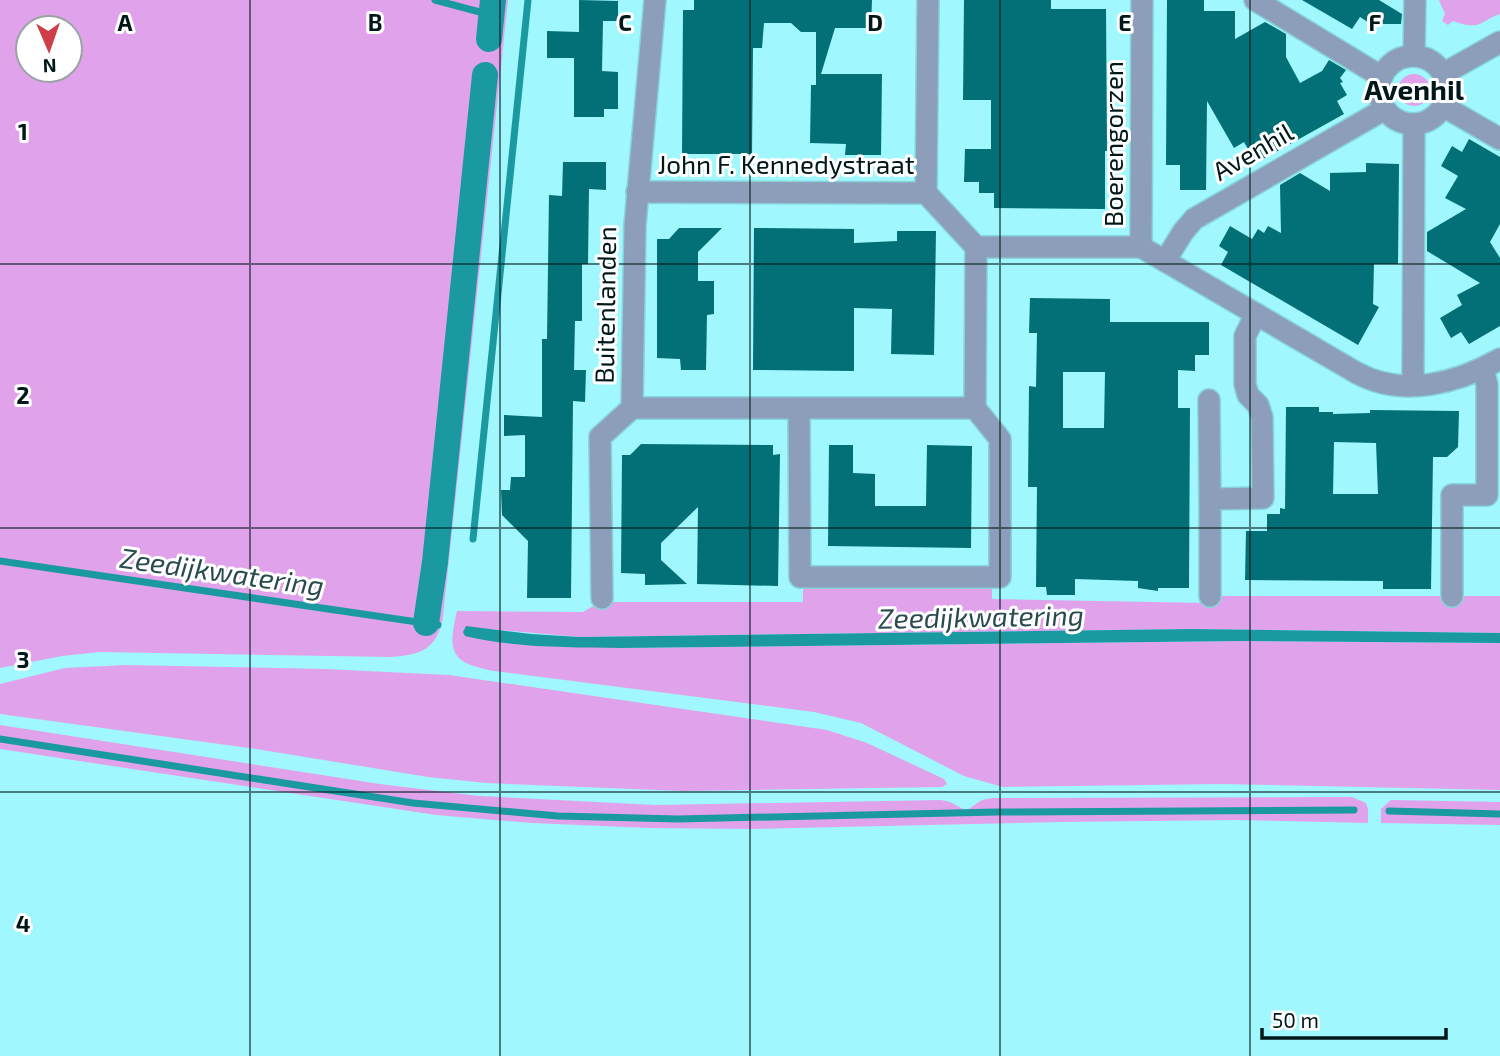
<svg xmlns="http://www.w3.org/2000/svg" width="1500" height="1056" viewBox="0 0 1500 1056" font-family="'Exo 2',sans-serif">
<rect width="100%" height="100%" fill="#a0f7fd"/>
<g fill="#e0a3eb" fill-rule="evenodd">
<path d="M0 0H508L443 616C438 649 421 655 391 657L100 652 62 656 0 668ZM28 28H70V70H28Z"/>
<path d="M1439 0H1500V14C1478 22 1481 31 1453 21L1448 25 1442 21 1445 14Z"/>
<circle cx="1414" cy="90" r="16"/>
<path d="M992 588V599L1206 603 1212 596H1500V633L1191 629 580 637 464 627 620 648 1243 641 1500 643V790L1220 784 1003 787 964 776 861 723 814 712 494 671C451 663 447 653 457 611L583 612 600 602H803V589Z"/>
<path d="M125 665 325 669 449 675 827 730 867 743 944 779 947 784 942 787 682 791 486 783 428 777 256 749 0 714V684L65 668Z"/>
<path d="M0 725 380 784 479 796 655 805 941 800 950 802 965 810C977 807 975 799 994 798L1352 797 1366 803 1368 809V823L1236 820 1063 822 752 829 649 828 532 823 436 815 0 749Z"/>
<path d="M1391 800 1500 802V825L1381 823V809Z"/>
</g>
<path fill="#1b99a0" d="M466 626 531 634 580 637 1191 629 1500 633V643L1243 641 620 648C568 647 515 648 465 636L463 632Z"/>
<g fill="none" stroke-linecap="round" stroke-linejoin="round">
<g stroke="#1b99a0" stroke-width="7">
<path d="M435 0 491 15"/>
<path d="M473 539 528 0"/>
<path d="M0 561 438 625"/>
<path d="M0 739 413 803 558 816 678 819 997 812 1354 810"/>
<path d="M1389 811 1500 814"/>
</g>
<g stroke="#1b99a0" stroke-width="26">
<path d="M489 39 493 0"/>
<path d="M426 623 435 562 485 75"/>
</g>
</g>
<g fill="#027076" fill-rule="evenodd">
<path d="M579 0 618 1V21H603L602 71 618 72V109H604V117H574V58H547V31L579 32Z"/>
<path d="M694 0H872L871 28H835L821 74H882L881 155H845L846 144 810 143 811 85H816V32H801L791 23H764L762 48H753L752 154H682L683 10H694Z"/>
<path d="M964 0H1051V9H1106L1107 151H1105V209L994 208V193H979V182H964L965 149H991V100H963Z"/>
<path d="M1167 0H1204V11H1235V39L1265 22 1286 34V57L1300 83 1322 71 1329 60 1346 70 1340 78 1343 82 1340 83 1347 95 1337 101 1344 114 1256 163 1244 142 1234 148 1207 101 1206 190H1180V165H1166Z"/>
<path d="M1302 0H1379L1402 14 1401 24H1371L1360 17 1352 29Z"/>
<path d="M1469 139 1500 157V224L1490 242 1500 258V326L1469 344 1461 332 1451 338 1440 318 1462 305 1457 295 1480 283 1427 251V232L1466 209 1445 198 1458 176 1441 166 1452 146 1462 152Z"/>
<path d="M563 162H606V190L589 189 588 264H582V321H575L574 370H586L585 402 573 401 571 598H527L528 541 502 515 501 490H510L511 477H525V435L504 436V415L542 417V339H547L549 195 562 196Z"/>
<path d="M1366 163 1399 164 1398 264H1374L1373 304 1379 307 1358 345 1221 265 1228 252 1219 246 1230 226 1252 239 1258 229 1264 233 1268 226 1281 233 1280 185 1300 173 1330 191V173L1366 172Z"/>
<path d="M679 228H722L698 252V281H714V314L707 315 706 370H681L680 359 657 358V239H669Z"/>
<path d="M754 228 854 229V243L897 241V231H936L934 355 891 354 892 309 854 308V371L753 370Z"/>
<path d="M1030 298 1110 299V322H1209V355H1195V371L1178 370V408H1190L1189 588H1158V591L1138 588V581L1075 579V595H1047L1046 587H1036L1037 487H1028L1029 386 1036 387 1037 333H1029ZM1063 372H1105L1104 428H1063Z"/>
<path d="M1286 407H1319V412H1333V414L1370 413V410L1459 411 1458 447 1447 457H1433L1431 589H1383V581L1245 580 1246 531H1267V514H1280V508L1285 509ZM1334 442 1376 443 1378 494H1333Z"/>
<path d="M641 444 773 445V455L780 454 778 586 697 584 698 507 661 543V560L687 584 645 585V574L621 573 622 455H630Z"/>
<path d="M829 445H853V473L875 474V506H926L927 445 972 446 971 548 828 546Z"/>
</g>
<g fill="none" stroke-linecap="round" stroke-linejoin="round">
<defs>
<g id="street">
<path d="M1255 0 1382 77"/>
<path d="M1414 56 1415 0"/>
<circle cx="1413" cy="90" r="34"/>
<path d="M1443 74 1500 42"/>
<path d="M1443 106 1500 139"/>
<path d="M637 192 926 193 976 247H1141L1357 373C1403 398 1458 383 1500 359"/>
<path d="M926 193 928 0"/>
<path d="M1141 247 1142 0"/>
<path d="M1165 261 1183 232 1194 219 1385 109"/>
<path d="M1413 384 1414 124"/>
<path d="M1209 400 1210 499"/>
<path d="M632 408H975"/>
<path d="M799 408 800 577H1000V439L975 408 976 247"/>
<path d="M1210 596V499L1263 498 1262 417 1258 405 1248 395 1245 384V336L1256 314"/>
<path d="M1452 596V495H1487V385L1483 368"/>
<path d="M602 598 600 437 632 408 635 225 655 0"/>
</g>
</defs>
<use href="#street" stroke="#87d3d9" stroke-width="24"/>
<use href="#street" stroke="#8d9ebb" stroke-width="21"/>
</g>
<path fill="none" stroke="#01181a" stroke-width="2" stroke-opacity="0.55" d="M250 0V1056M500 0V1056M750 0V1056M1000 0V1056M1250 0V1056M0 264H1500M0 528H1500M0 792H1500"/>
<g text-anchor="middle" stroke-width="6" stroke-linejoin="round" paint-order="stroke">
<g font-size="26" fill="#01181a" stroke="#fff">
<text transform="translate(1114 144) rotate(-90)" y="9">Boerengorzen</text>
<text transform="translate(1253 152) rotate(-30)" y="9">Avenhil</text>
<text x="786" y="174">John F. Kennedystraat</text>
<text transform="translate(606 305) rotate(-89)" y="9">Buitenlanden</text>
</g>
<g font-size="28" font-weight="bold" fill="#01181a" stroke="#fff">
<text x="1414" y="100">Avenhil</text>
</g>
<g font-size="28" font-style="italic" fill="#294b4d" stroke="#fff">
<text transform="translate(222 572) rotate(8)" y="10">Zeedijkwatering</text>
<text transform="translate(981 617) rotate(-1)" y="10">Zeedijkwatering</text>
</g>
</g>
<g font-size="23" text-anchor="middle" font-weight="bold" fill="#01181a" stroke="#fff" stroke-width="6" stroke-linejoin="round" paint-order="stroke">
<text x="125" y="31">A</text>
<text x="375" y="31">B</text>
<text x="625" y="31">C</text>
<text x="875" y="31">D</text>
<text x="1125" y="31">E</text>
<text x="1375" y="31">F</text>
<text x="23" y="140">1</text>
<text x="23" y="404">2</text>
<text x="23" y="668">3</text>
<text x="23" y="932">4</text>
</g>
<g transform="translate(49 49) rotate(178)"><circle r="33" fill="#ffffff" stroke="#99a3a3" stroke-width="2"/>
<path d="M0-5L12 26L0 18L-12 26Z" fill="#cf3f49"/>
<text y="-10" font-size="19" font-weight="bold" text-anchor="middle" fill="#01181a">N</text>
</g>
<path d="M1262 1028v10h184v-10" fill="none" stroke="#01181a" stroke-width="3.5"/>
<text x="1272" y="1028" font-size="21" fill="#01181a" stroke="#ffffff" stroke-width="5" paint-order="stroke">50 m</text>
</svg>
